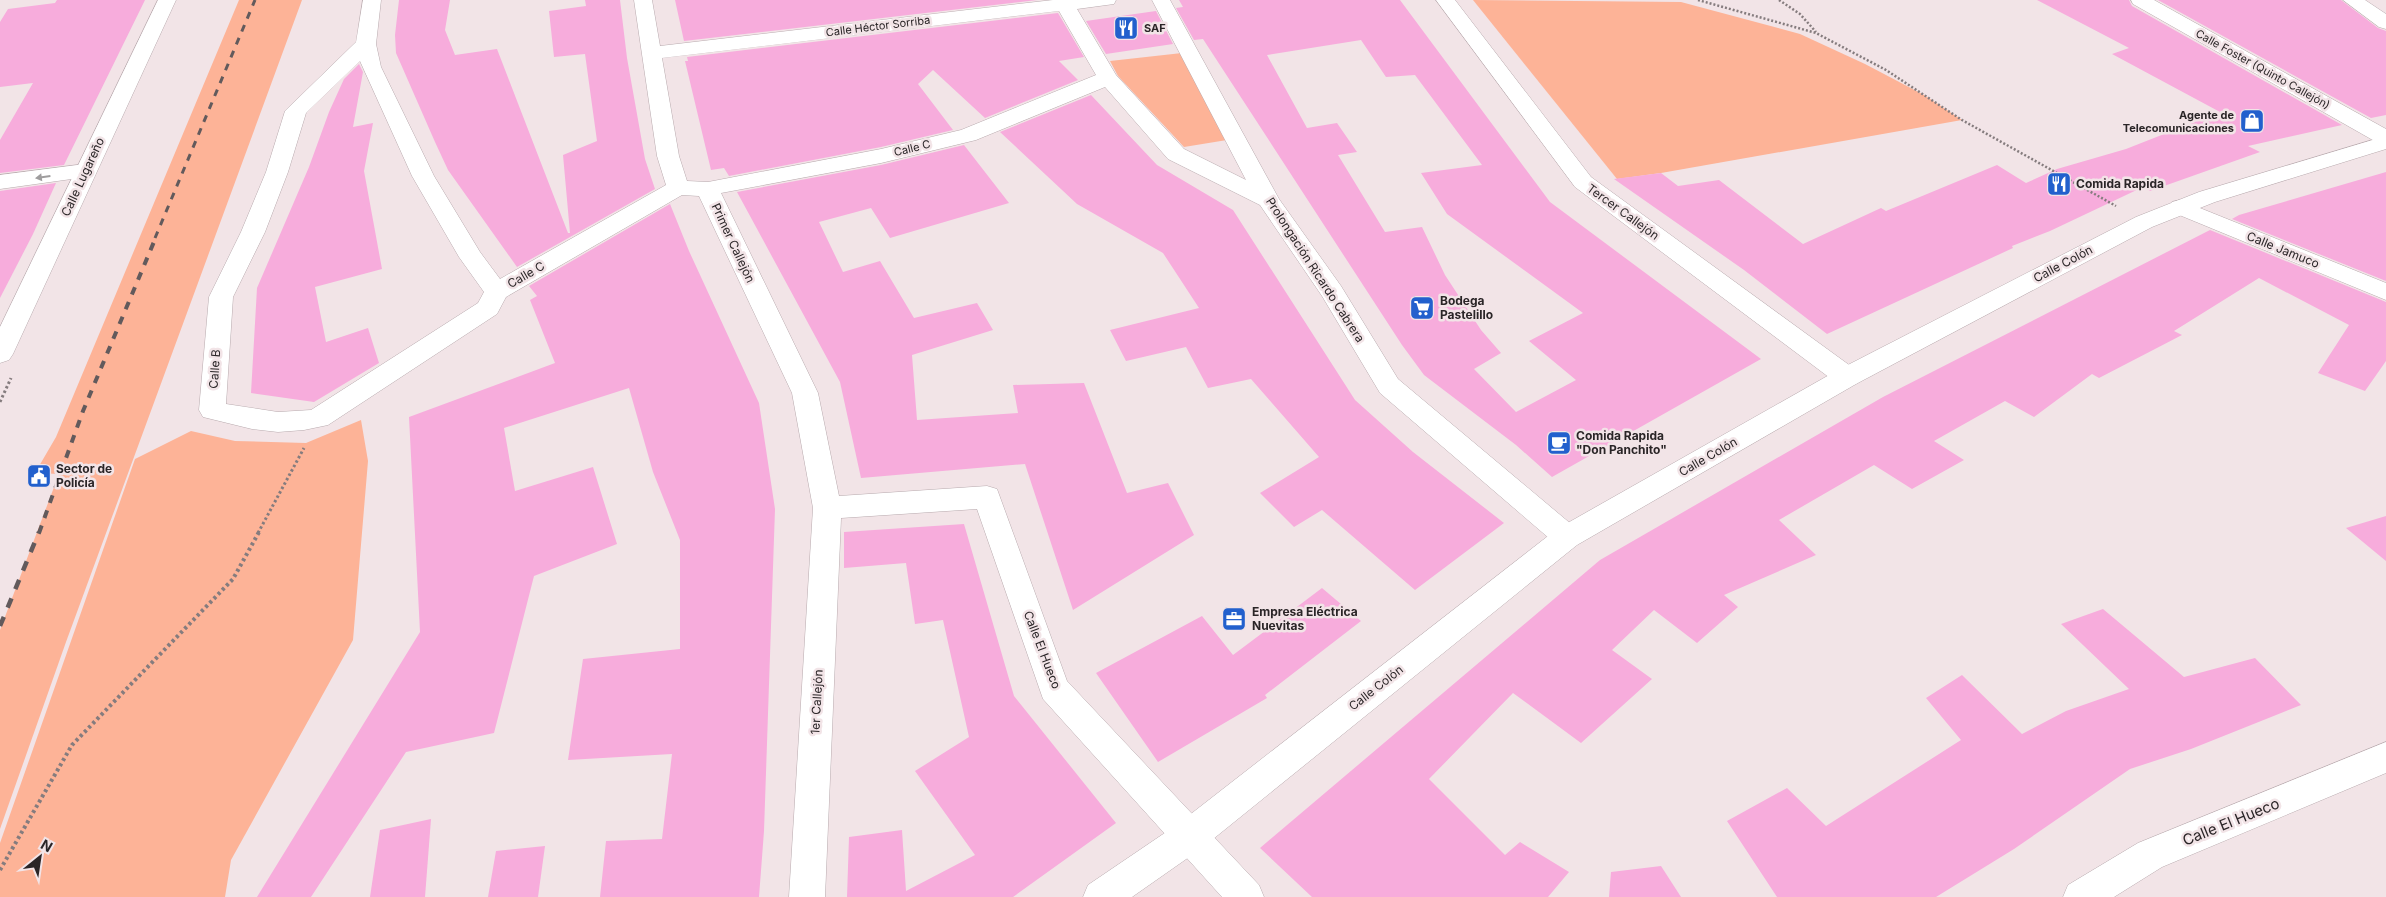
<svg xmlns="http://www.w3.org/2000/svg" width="2386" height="897" viewBox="0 0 2386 897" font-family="Inter,sans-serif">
<rect width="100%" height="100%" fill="#f2e4e7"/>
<g fill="#fdb397">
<path d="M239 0H302L66 642 0 829V630L59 474 35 473 56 437Z"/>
<path d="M1473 0 1681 2 1800 34 1865 64 1924 95 1962 120 1661 173 1617 179Z"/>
<path d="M1182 53 1227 140 1184 147 1118 76 1110 61Z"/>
<path d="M361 420 368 461 353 640 231 860 225 897H0V843L135 459 191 431 235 441 306 443Z"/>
</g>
<g fill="#f7acdc" fill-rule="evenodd">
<path d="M57 0H145L64 165 0 173V140L33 83 0 87V22L8 9 55 3Z"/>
<path d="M399 0H450L445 30 455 55 497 49 568 233H570L563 155 597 141 585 54 554 57 549 11 586 6 585 0H620L627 58 645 159 655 189 517 267 448 170 435 142 396 53 395 35Z"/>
<path d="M675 0H1037L684 41Z"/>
<path d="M1179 0H1400L1550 202 1761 359 1552 477 1516 445 1424 375 1402 345 1203 39 1194 40 1176 8 1183 7ZM1361 40 1386 77 1415 75 1482 165 1421 173 1447 214 1583 313 1529 341 1576 380 1516 412 1474 369 1501 353 1481 330 1445 275 1422 227 1385 232 1338 155 1357 152 1337 123 1307 128 1267 55Z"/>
<path d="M2037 0H2129L2132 6 2342 125 2248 146 2260 152 2150 191 2143 187 2050 231 2012 246 2013 248 1827 334 1744 270 1614 179 1661 173 1678 186 1719 180 1803 244 1881 208 1886 211 1997 165 2026 183 2057 169 2126 149 2220 112 2112 54 2129 48Z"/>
<path d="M2158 0H2341L2378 28 2386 31V115L2371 118Z"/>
<path d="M1156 11 1173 44 1106 54 1086 21Z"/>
<path d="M1058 13 1084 57 1059 61 1078 80 985 118 933 70 918 84 953 130 881 147 729 176 724 168 711 170 685 61H688L687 57Z"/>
<path d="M359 64 363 72 353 127 373 123 364 171 382 269 315 287 326 342 368 328 379 363 314 402 251 393 257 288 309 167 329 112 344 79Z"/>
<path d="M1091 95 1157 165 1233 210 1355 400 1413 452 1504 523 1415 590 1322 510 1294 527 1260 493 1319 457 1251 379 1208 388 1186 347 1126 361 1110 330 1199 308 1163 253 1077 204 1000 132Z"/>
<path d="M964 145 1009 203 890 238 871 208 819 222 843 272 880 261 914 318 977 303 993 330 912 355 917 420 1018 413 1013 385 1084 383 1127 493 1168 483 1194 535 1073 610 1025 464 861 478 840 382 737 192 881 165Z"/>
<path d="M2386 172V281L2232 219 2239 215Z"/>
<path d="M56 183 33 234 0 298V191Z"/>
<path d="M670 204 689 251 759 403 775 509 764 831 759 897H600L606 841 662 839 672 754 568 760 583 659 680 649V540L653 472 629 388 504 428 515 491 593 467 617 544 534 576 494 733 406 752 311 897H257L420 632 409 417 555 363 530 300 537 296 529 286Z"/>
<path d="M2210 230 2386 302V361L2365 391 2318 373 2349 325 2259 278 2174 331 2182 335 2099 378 2092 374 2034 417 2005 401 1934 441 1964 460 1912 489 1874 465 1779 520 1816 555 1724 595 1738 607 1697 643 1654 610 1612 650 1652 679 1581 743 1513 693 1429 779 1505 855 1520 842 1569 872 1548 897H1312L1260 848 1600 560 1883 397Z"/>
<path d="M2386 516V561L2346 528Z"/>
<path d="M964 524 1014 696 1116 823 1013 897H847L849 837 902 830 906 891 975 855 915 771 969 737 943 620 915 624 906 563 844 568V532Z"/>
<path d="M1322 588 1361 621 1265 695 1267 698 1158 762 1096 673 1202 616 1233 655Z"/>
<path d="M2103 609 2184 677 2255 658 2301 705 2191 749 2130 769 2014 849 1936 897H1777L1727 821 1787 788 1826 826 1961 740 1926 698 1962 675 2022 734 2066 711 2129 689 2061 624Z"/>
<path d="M431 819 425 897H370L380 830Z"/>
<path d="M545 846 538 897H488L496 851Z"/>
<path d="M1661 866 1681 897H1609L1611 872Z"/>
</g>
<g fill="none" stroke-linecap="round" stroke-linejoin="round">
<defs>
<g id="street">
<path d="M363 0H381L376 44 381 67 434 176 480 252 500 279 666 185 657 156 634 0H652L660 46 1053 0H1116L1114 4 1077 9 1116 75 1184 149 1246 180 1152 0H1170L1279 199 1341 286 1398 379 1577 529 1582 537 1577 545 1567 549 1557 545 1380 393 1322 296 1260 205 1168 159 1105 87 976 140 881 163 721 193 818 393 839 496 987 486 997 489 1067 681 1259 885 1264 897H1222L1043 699 977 509 841 518 825 897H789L813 508 792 393 699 196 682 195 506 297 497 314 328 425 304 430 278 432 252 429 203 417 199 410 209 297 241 232 266 172 285 111 356 42ZM1059 11 1096 75 961 130 881 149 708 182 687 181 679 156 662 58ZM360 61 412 176 459 257 484 292 478 303 311 410 278 412 226 404 233 297 265 232 288 172 306 113Z"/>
<path d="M1436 0H1455L1591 177 1856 370 1860 377 1856 384 1847 386 1838 384 1575 187Z"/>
<path d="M2131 0H2154L2386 129V144L2378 143 2133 4Z"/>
<path d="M2343 0H2365L2386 14V29L2379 27Z"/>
<path d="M85 164 93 166 96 171 93 176 0 189V175Z"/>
<path d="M2180 200 2386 283V300L2172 212 2169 207 2172 202Z"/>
<path d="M2386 742V773L2162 867 2114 897H2063L2068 885 2138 843Z"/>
</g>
<g id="secondary">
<path d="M158 0H176L13 354 9 360 0 363V327Z"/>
<path d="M2386 136V149L2215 202 2152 227 1856 384 1577 545 1202 848 1132 897H1083L1088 885 1178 824 1557 529 1838 370 2136 217 2199 192Z"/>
</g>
</defs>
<use href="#street" stroke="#b8aaae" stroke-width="1"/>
<use href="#secondary" stroke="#b8aaae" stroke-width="1"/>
<g stroke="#857c7e" stroke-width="2.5" stroke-dasharray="2 2" stroke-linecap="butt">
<path d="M1698 0 1816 33 1886 70 1962 120 2116 206"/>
<path d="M1779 0 1800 14 1816 32"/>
</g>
<g stroke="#857c7e" stroke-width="3" stroke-dasharray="2.5 2.5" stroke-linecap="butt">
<path d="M0 402 11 378"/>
<path d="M258 533 304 448"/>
</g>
<path stroke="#857c7e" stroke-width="4" stroke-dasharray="3 3" stroke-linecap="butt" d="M0 870 72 745 233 579 259 532"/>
<use href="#street" fill="#fff" fill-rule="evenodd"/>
<use href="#secondary" fill="#fff" fill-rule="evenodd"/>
<path stroke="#625a5c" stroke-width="3" stroke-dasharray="7 7" stroke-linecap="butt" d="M155 238 255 0"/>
<path stroke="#625a5c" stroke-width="4" stroke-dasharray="8 8" stroke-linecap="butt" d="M39 533 83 411 156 237"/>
<path stroke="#625a5c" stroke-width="4.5" stroke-dasharray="10 10" stroke-linecap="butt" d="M0 626 39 532"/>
</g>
<defs><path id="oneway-solid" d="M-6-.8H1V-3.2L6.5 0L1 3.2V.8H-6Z" transform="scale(1.25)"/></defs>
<use fill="#9f9d9e" href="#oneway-solid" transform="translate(43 177) rotate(172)"/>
<defs>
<symbol id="restaurant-square" viewBox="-11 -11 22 22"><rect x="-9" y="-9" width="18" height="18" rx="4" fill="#2260cd" stroke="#f2e4e7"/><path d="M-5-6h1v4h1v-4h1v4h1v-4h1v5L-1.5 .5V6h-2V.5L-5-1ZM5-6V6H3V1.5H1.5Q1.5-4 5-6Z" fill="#fff"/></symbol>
<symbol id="shop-square" viewBox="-11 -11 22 22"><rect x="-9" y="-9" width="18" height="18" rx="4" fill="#2260cd" stroke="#f2e4e7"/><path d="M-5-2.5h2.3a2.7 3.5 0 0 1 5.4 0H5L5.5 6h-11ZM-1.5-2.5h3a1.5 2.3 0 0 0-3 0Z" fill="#fff"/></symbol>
<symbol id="supermarket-square" viewBox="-11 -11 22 22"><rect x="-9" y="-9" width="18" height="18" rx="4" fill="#2260cd" stroke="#f2e4e7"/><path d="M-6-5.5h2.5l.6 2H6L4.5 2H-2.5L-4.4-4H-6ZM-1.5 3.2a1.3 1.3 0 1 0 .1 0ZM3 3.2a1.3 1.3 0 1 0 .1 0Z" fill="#fff"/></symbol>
<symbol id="cafe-square" viewBox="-11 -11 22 22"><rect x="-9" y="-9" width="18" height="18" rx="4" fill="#2260cd" stroke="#f2e4e7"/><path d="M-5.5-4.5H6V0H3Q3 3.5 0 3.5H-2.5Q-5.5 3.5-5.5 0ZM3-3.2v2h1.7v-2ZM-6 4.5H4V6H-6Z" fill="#fff"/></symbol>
<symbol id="civic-square" viewBox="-11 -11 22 22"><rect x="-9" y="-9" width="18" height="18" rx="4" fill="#2260cd" stroke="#f2e4e7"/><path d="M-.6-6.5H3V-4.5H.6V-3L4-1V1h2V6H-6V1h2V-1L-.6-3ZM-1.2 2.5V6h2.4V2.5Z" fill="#fff"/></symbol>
<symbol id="office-square" viewBox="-11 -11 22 22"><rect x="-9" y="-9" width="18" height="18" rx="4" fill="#2260cd" stroke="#f2e4e7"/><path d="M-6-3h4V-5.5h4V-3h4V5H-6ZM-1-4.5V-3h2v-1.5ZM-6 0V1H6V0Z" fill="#fff"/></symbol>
</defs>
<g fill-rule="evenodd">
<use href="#restaurant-square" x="1112" y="14" width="28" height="28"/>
<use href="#shop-square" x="2238" y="107" width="28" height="28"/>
<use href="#restaurant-square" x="2045" y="170" width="28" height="28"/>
<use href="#supermarket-square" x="1408" y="294" width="28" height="28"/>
<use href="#cafe-square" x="1545" y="429" width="28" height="28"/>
<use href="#civic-square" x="25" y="462" width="28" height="28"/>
<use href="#office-square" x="1220" y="605" width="28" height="28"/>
</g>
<g text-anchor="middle" stroke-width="5" stroke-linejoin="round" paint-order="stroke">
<g font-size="11" fill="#2a2527" stroke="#f2e4e7">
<text transform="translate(878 26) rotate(-7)" y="4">Calle Héctor Sorriba</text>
<text transform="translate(2263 69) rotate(29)" y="4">Calle Foster (Quinto Callejón)</text>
<text transform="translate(912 148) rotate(-14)" y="4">Calle C</text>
</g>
<g font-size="11" font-weight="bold" fill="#2a2527" stroke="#f2e4e7" text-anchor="start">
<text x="1144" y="32">SAF</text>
<text x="2234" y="119" text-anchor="end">Agente de<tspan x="2234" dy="13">Telecomunicaciones</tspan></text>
</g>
<g font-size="12" fill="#2a2527" stroke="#f2e4e7">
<text transform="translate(83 177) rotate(-65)" y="4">Calle Lugareño</text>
<text transform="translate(1623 212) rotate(36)" y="4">Tercer Callejón</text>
<text transform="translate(733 243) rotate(65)" y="4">Primer Callejón</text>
<text transform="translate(2283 250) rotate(22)" y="4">Calle Jamuco</text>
<text transform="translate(2063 264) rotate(-28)" y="4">Calle Colón</text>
<text transform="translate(1315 270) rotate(57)" y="4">Prolongación Ricardo Cabrera</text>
<text transform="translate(526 275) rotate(-30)" y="4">Calle C</text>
<text transform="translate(215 369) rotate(-86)" y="4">Calle B</text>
<text transform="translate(1708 457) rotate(-30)" y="4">Calle Colón</text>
<text transform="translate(1042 650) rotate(69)" y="4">Calle El Hueco</text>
<text transform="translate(1376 688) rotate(-38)" y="4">Calle Colón</text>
<text transform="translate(817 702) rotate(-87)" y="4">1er Callejón</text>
</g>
<g font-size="12" font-weight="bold" fill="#2a2527" stroke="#f2e4e7" text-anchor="start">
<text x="2076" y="188">Comida Rapida</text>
<text x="1440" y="305">Bodega<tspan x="1440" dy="14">Pastelillo</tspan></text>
<text x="1576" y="440">Comida Rapida<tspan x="1576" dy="14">"Don Panchito"</tspan></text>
<text x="56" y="473">Sector de<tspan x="56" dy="14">Policía</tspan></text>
<text x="1252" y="616">Empresa Eléctrica<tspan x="1252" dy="14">Nuevitas</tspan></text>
</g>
<g font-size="15" fill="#2a2527" stroke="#f2e4e7">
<text transform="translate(2231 822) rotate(-22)" y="5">Calle El Hueco</text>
</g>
</g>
<g transform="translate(40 857) rotate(30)" stroke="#f2e4e7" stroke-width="4" paint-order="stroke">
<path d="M0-4L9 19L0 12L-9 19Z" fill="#2a2527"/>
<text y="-8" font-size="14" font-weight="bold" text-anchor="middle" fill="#2a2527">N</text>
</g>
</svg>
